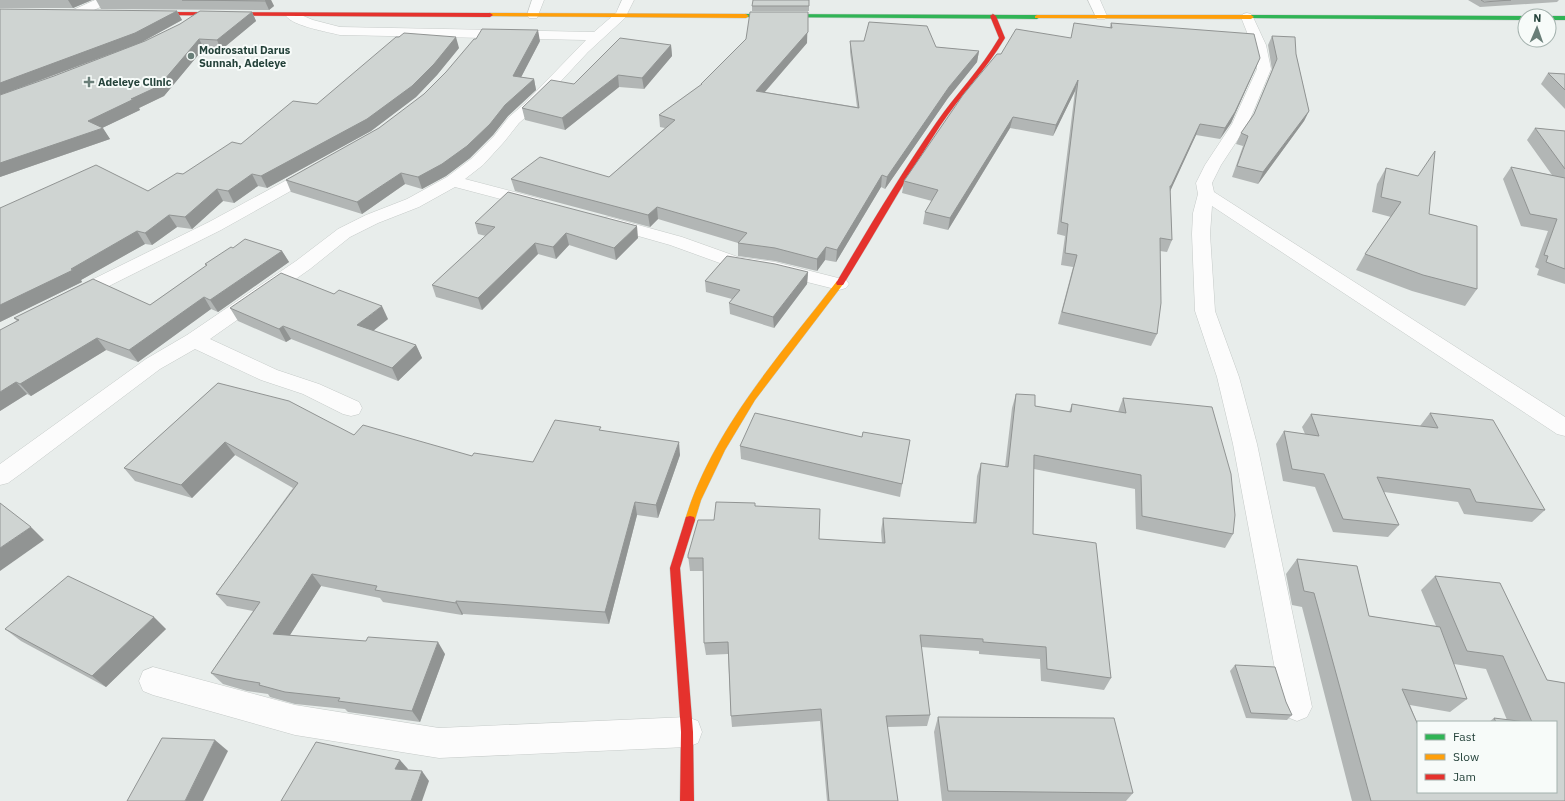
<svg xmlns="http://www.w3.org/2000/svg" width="1565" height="801" viewBox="0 0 1565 801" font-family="'IBM Plex Sans',sans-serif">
<rect width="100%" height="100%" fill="#e8edeb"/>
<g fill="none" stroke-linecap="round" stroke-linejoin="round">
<defs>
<g id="street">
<path d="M95 0H111L109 3 81 16H73L71 13 73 10Z"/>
<path d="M532 0H544L537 18H529L527 15Z"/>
<path d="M622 0H634L625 18 588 52 534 110 519 123 504 142 483 165 465 179 541 199 544 203 541 207 535 208 455 187 419 207 378 223 350 237 310 269 210 339 277 370 319 384 359 402 362 408 359 414 351 416 343 414 303 394 261 380 195 349 160 369 26 470 8 483 0 485V464L146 359 187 335 296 261 338 229 366 215 407 199 447 177 471 159 494 136 509 117 524 104 586 40 340 35C328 32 293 26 286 16L288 13H296L313 20 340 27 594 32 616 13Z"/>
<path d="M1088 0H1100L1107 16 1105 19H1097Z"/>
<path d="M1247 13 1251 14 1253 17 1266 45 1271 69 1248 124 1221 165 1212 183 1214 192 1565 417V436L1557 434 1212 206 1210 234 1215 311 1239 377 1257 444 1312 707 1307 717 1297 721 1287 717 1282 707 1233 444 1217 377 1195 311 1192 234 1193 213 1198 194 1196 183 1205 165 1232 124 1257 69 1252 45 1241 17 1243 14Z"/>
<path d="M315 166 321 168 323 171 321 174 221 230 81 300 74 302 67 300 64 296 67 292 209 222 309 168Z"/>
<path d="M609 217 682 237 738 257 775 262 846 280 849 284 846 288 839 290 775 274 728 266 670 245 603 226 600 222 603 218Z"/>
<path d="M153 667 295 705 439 728 687 717 698 721 702 732 698 743 687 747 439 758 295 735 153 695 143 691 139 681 143 671Z"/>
</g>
<g id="fast">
<path d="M746 14 1037 15 1040 17 1037 19 744 17 743 16Z"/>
<path d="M1251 15 1525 16V20L1249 18V16Z"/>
<rect x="1549" y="16" width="16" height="4"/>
</g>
<g id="slow">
<path d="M490 13 746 14 749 16 746 18 488 16 487 15Z"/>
<path d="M1037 15H1251L1254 17 1251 19 1035 18V16Z"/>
<path d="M837 281H843L844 283 755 400 725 450 701 500 694 523 690 524 686 523 685 520C712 430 781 354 837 281Z"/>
</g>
<g id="jam">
<path d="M148 12 490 13 493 15 490 17 146 15 145 14Z"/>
<path d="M993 14 996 16 1005 38C986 70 960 96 940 126 906 178 876 232 843 285H837L836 283C868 229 900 175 936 123 956 94 981 69 999 38L990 16Z"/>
<path d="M690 516 694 517 695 520 680 568 693 732 694 801H680L681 732 670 568 685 520 686 517Z"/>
</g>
</defs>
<use href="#street" stroke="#c5cac8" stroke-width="1"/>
<use href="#fast" stroke="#c3cbc8" stroke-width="1"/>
<use href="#slow" stroke="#c3cbc8" stroke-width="1"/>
<use href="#jam" stroke="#c3cbc8" stroke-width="1"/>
<use href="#street" fill="#fcfcfc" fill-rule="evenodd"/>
<use href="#fast" fill="#30b455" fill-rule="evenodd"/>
<use href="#slow" fill="#ff9f0a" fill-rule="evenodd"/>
<use href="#jam" fill="#e5322d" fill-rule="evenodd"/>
</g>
<g fill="#b2b6b5" fill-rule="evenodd">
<path d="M0 0H92L73 8H0Z"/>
<path d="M96 0H271L274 6 269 10 101 9Z"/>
<path d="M809 0V11H752V6Z"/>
<path d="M1468 0H1559L1557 2 1480 7Z"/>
<path d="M0 9 177 11 182 20 142 42 252 12 256 21 221 50 204 48 164 96 139 108 140 110 102 128 110 139 0 177ZM128 47 54 76 20 88Z"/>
<path d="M1111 23 1260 58 1231 123 1220 139 1196 135 1170 191 1172 240 1167 252 1160 251 1157 334 1151 346 1058 324 1073 267 1061 265 1065 236 1057 234 1075 91 1053 136 1010 128 948 230 923 224 925 212 932 201 902 193 904 181 1001 54 1071 38 1110 27Z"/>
<path d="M1272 36 1296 54 1309 111 1304 121 1258 184 1232 177 1243 146 1236 144 1241 133 1254 114 1272 70 1268 45Z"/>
<path d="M540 41 521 77 534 79 536 90 508 116 493 135 470 158 446 176 422 189 405 184 362 214 291 192 286 180Z"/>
<path d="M850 41 936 47 979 51 977 62 948 98 885 189 881 187 836 262 825 260 817 271 775 261 738 256V243L658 219 650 227 515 191 511 179 609 177 665 128 660 127 659 115 701 85V84L807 43 765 92 857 107 850 52Z"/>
<path d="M671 45 672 56 644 89 619 87 565 130 525 120 522 108 574 84Z"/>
<path d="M459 48 437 75 416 97 371 131 267 188 258 186 234 203 223 201 192 229 177 227 152 245 145 244 81 280 82 282 0 322V208L148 191 183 174 317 104Z"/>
<path d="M1548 73 1565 74V109L1541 84Z"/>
<path d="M1535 128 1565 131V284L1537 275 1539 269 1535 267 1548 231 1521 226 1503 179 1511 167 1552 175 1527 140Z"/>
<path d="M1386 168 1429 214 1477 289 1465 306 1412 291 1356 270 1365 254 1391 217 1372 212 1377 184Z"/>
<path d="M475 223 638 238 616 260 569 245 556 259 538 254 482 310 436 297 432 285 486 236 478 234Z"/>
<path d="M233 248 282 251 289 262 218 312 211 309 138 362 106 350 31 396 27 394 0 411 17 321 14 318 150 305 206 266 205 264Z"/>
<path d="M808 272 807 284 774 328 730 314 729 303 732 299 706 292 705 281Z"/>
<path d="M230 308 388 319 373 331 416 345 422 358 398 381 291 339 286 342 238 321Z"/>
<path d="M218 383 354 435 472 456 533 462 601 430 680 455 658 518 637 515 609 624 463 614 462 615 383 602 380 598 321 586 290 635 445 654 420 722 348 712 345 709 295 704 270 697 268 694 247 691 223 684 211 673 253 611 227 606 216 594 293 488 235 455 192 498 135 481 124 468Z"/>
<path d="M1016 394 1035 406 1069 412 1072 404 1118 412 1123 398 1233 534 1225 548 1136 529 1135 489 1034 469 1033 534 1111 678 1104 690 1041 681 1040 659 979 654V651L921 647 930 715 927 726 887 727 898 801H827L820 721 732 727 731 716 728 654 706 655 704 643 703 571H690L688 555 714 520 755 506 819 539 882 543 881 531 883 518 973 523 977 476 981 463 1005 467 1012 408Z"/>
<path d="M1430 413 1545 510 1532 522 1464 514 1458 502 1384 492 1399 525 1388 537 1333 532 1315 487 1283 481 1276 444 1284 431 1305 434 1302 427 1311 414 1420 426Z"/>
<path d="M862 437 910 440 900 497 741 459 740 446Z"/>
<path d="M1297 559 1357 566 1369 616 1436 626 1421 590 1435 576 1500 583 1547 680 1565 683V801H1352L1302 607 1292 605 1286 574ZM1454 664 1486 669 1507 720 1494 718 1489 722H1556V792H1418V725L1410 705 1450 712 1467 699Z"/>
<path d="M5 629H166L106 687 21 641Z"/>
<path d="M1235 665 1286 702 1292 715 1287 720 1246 718 1230 671Z"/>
<path d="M938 717 1133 793 1126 801H942L934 732Z"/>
</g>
<g fill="#919493">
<path d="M68 0H92L73 8Z"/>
<path d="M266 0H271L274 6 269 10 265 1Z"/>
<path d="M177 11 182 20 140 43 0 95V83Z"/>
<path d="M252 12 256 21 221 50 217 40Z"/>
<path d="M808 12 807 43 756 102V91Z"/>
<path d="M538 30 540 41 516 87 513 76Z"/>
<path d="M456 37 459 48 437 75 416 97 371 131 267 188 261 176Z"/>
<path d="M199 39 204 48 164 96 139 108 140 110 98 130 103 128 110 139 0 177V163L88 121 131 99Z"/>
<path d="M671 45 672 56 644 89 642 78Z"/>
<path d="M979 51 977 62 948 98 885 189 887 177 949 87Z"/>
<path d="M1260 58 1231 123 1220 139 1225 128Z"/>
<path d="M618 75 619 87 565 130 562 118Z"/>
<path d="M534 79 536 90 508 116 493 135 470 158 446 176 422 189 418 177 505 105Z"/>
<path d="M1078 80 1075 91 1053 136 1056 125Z"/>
<path d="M1309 111 1304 121 1258 184 1263 172Z"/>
<path d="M1013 117 1010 128 948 230 950 218Z"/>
<path d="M1200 124 1196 135 1167 198 1171 186Z"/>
<path d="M401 173 405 184 362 214 357 202Z"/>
<path d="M252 174 258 186 234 203 228 191Z"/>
<path d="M882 175 881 187 836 262 837 250Z"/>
<path d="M217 189 223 201 192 229 185 217Z"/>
<path d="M657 207 658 219 650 227 648 215Z"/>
<path d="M169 215 177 227 152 245 145 233Z"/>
<path d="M637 226 638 238 616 260 614 248Z"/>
<path d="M137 231 145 244 81 280 82 282 0 322V305L71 269Z"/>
<path d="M566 233 569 245 556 259 553 247Z"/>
<path d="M535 243 538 254 482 310 478 298Z"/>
<path d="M826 247 825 260 817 271V259Z"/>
<path d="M282 251 289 262 218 312 210 300Z"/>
<path d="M808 272 807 284 774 328 773 317Z"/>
<path d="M204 297 211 309 138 362 129 350Z"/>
<path d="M382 306 388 319 364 338 357 325Z"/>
<path d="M283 326 291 339 286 342 279 329Z"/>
<path d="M97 338 106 350 31 396 20 384Z"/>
<path d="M416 345 422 358 398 381 392 368Z"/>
<path d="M16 382 27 394 0 411V392Z"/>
<path d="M225 442 235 455 192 498 181 485Z"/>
<path d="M679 442 680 455 658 518 656 505Z"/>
<path d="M635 502 637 515 609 624 605 612Z"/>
<path d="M31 527 44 540 0 571V548Z"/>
<path d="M312 574 321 586 283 646 273 634Z"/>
<path d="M456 601 463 614 462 615 456 603Z"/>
<path d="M154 617 166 629 106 687 92 676Z"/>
<path d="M438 642 445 654 420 722 412 711Z"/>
<path d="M215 740 228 751 203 801H185Z"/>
<path d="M400 760 408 769 403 779 395 769Z"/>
<path d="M422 771 429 781 422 801H411Z"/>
</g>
<g fill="#cfd4d2" stroke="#919493">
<path d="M182 0H266L265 1Z"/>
<path d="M753 0H809V6H752Z"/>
<path d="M1481 0H1511L1484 2Z"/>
<path d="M0 9 177 11 135 33 0 83Z"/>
<path d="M200 11 252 12 217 40 199 39 159 86 131 99H134L88 121 103 128 0 163V95L54 76 145 41 180 24Z"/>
<path d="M750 12H808V32L756 91 859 108 850 41H864L869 22 927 26 936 47 979 51 949 87 887 177 882 175 837 250 826 247 817 259 775 248 738 243 747 233 657 207 648 215 511 179 540 157 609 177 675 120 659 115 702 84H701L746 39Z"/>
<path d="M1074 23 1112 28 1111 23 1254 34 1260 58 1235 112 1225 128 1200 124 1171 186H1170L1172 240 1160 238 1161 303 1157 334 1062 312 1077 255 1065 253 1068 224 1061 222 1078 80 1056 125 1013 117 950 218 925 212 938 190 904 181 963 95 997 54H1001L1016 29 1071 38Z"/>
<path d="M482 29 538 30 513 76 534 79 505 105 490 124 467 146 442 164 418 177 401 173 357 202 286 180 379 128 424 94 446 72 474 39H476Z"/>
<path d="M404 33 456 37 434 64 412 86 367 119 261 176 252 174 228 191 217 189 185 217 169 215 145 233 137 231 71 269 73 270 0 305V208L96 165 148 191 177 173 183 174 232 142 241 144 293 101 317 104 396 37H399Z"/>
<path d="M1272 36 1295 37 1296 54 1309 111 1263 172 1237 166 1248 136 1241 133 1254 114 1277 59Z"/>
<path d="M620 38 671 45 642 78 618 75 562 118 522 108 551 80 574 84Z"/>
<path d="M1548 73 1565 74V90Z"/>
<path d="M1535 128 1565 131V169Z"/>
<path d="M1435 151 1429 214 1477 226V289L1423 275 1365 254 1401 202 1381 197 1386 168 1418 176Z"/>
<path d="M1511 167 1565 178V269L1546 262 1548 256 1544 255 1557 219 1530 214Z"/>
<path d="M508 192 637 226 614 248 566 233 553 247 535 243 478 298 432 285 495 227 475 223Z"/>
<path d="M245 239 282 251 210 300 204 297 129 350 97 338 20 384 16 382 0 392V330L19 320 14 318 93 279 150 305 207 265 205 264 231 247 233 248Z"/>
<path d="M727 256 775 264 808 272 773 317 729 303 740 290 705 281Z"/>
<path d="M281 273 334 294 339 290 382 306 357 325 416 345 392 368 283 326 279 329 230 308Z"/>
<path d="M218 383 289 401 354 435 363 425 472 456 474 453 533 462 555 420 601 427 599 430 679 442 656 505 635 502 605 612 456 601V603L375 590 377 586 312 574 273 634 366 641 368 637 438 642 412 711 338 701 340 698 285 692 259 685 260 683 236 679 211 673 260 602 216 594 298 483 225 442 181 485 124 468Z"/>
<path d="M1016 394 1035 395V406L1071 412 1072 404 1126 413 1123 398 1212 407 1231 474 1235 515 1233 534 1142 516 1141 475 1034 455 1033 534 1096 543 1111 678 1047 669 1046 647 983 642V639L920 635 930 715 886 716 898 801H829L821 709 731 716 728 642 704 643 703 558H688V555L698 520H714L716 502 755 503V506L820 509 819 539 885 543 883 518 976 523 981 463 1008 467Z"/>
<path d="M755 413 862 437 863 432 910 440 902 484 740 446Z"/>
<path d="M1430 413 1493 420 1545 510 1476 502 1470 489 1377 477 1399 525 1343 519 1324 474 1292 469 1284 431 1319 436 1311 414 1438 428Z"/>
<path d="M0 503 31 527 0 548Z"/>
<path d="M1297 559 1357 566 1369 616 1440 627 1467 699 1402 689 1418 725V792H1556V722H1532L1503 656 1467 651 1435 576 1500 583 1547 680 1565 683V801H1371L1314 593 1304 591Z"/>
<path d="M68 576 154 617 92 676 5 629Z"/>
<path d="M1235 665 1275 667 1286 702 1292 715 1251 713Z"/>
<path d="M938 717 1114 718 1133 793 948 791Z"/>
<path d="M1494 718 1526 722H1496Z"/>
<path d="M162 738 215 740 185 801H127Z"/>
<path d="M316 742 400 760 395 769 422 771 411 801H281Z"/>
</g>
<g fill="#697e78" stroke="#f7fbf9" stroke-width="1.5">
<circle cx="191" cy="56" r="4"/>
<path d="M87 76h4v4h4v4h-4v4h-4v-4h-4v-4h4z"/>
</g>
<g text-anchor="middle" stroke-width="4" stroke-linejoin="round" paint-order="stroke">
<g font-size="11" font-weight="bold" fill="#24423a" stroke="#f7fbf9" text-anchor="start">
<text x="199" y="54">Modrosatul Darus<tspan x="199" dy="13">Sunnah, Adeleye</tspan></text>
<text x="98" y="86">Adeleye Clinic</text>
</g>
</g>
<rect x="1417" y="721" width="140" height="72" fill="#f7fbf9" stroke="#a3b1ad"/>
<rect x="1425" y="734" width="20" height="6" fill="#30b455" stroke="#a3b1ad"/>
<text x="1453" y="741" font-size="12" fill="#24423a">Fast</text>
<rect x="1425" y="754" width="20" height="6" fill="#ff9f0a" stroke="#a3b1ad"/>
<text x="1453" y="761" font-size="12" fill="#24423a">Slow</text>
<rect x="1425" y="774" width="20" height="6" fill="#e5322d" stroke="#a3b1ad"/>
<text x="1453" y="781" font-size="12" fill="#24423a">Jam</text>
<g transform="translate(1537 28) rotate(2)"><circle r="19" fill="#f7fbf9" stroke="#a3b1ad"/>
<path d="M0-3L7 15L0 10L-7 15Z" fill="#697e78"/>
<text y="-6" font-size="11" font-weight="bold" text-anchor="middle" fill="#24423a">N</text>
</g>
</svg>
